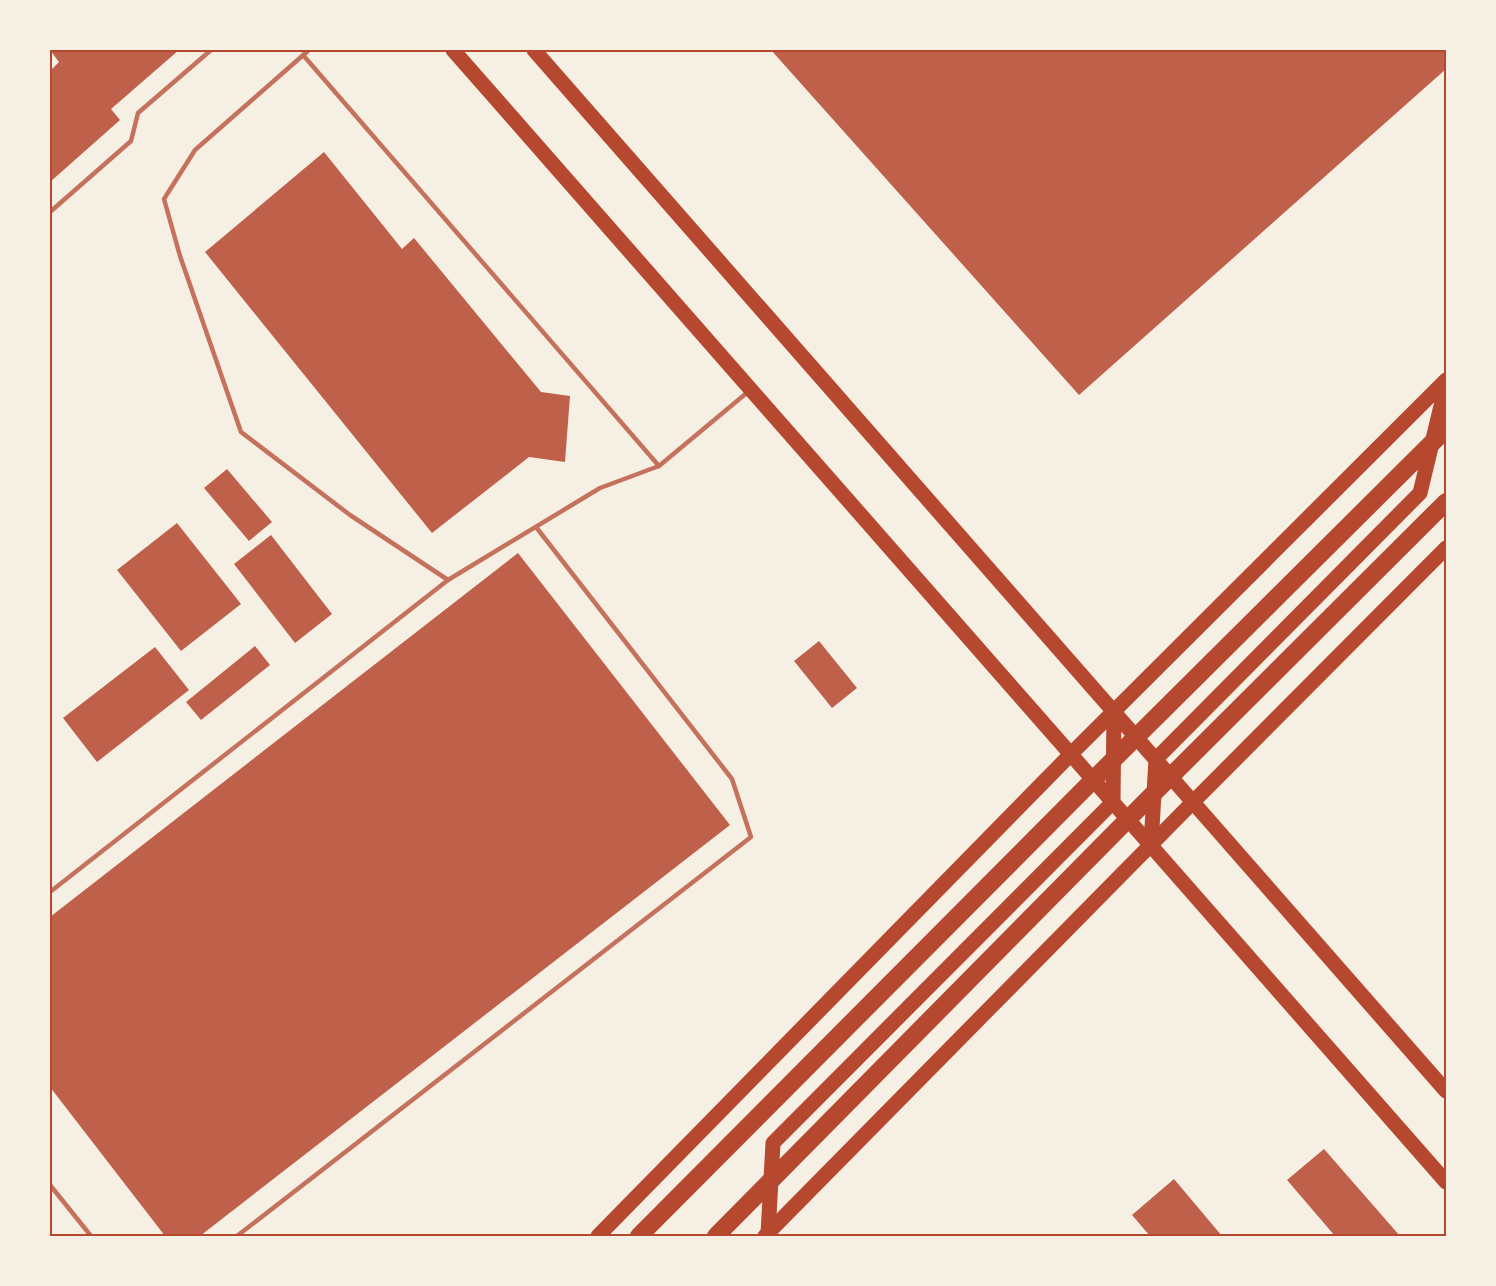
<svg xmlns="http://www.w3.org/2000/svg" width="1496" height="1286" viewBox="0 0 1496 1286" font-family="'PT Sans',sans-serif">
<rect width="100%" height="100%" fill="#f6efe4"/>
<g fill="#bf614a">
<path d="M50 50H179L111 109 120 120 50 182V71L59 62Z"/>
<path d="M771 50H1446V69L1079 395Z"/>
<path d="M324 152 402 249 414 238 541 392 570 396 565 462 529 457 432 533 205 252Z"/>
<path d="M227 469 272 522 249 541 204 488Z"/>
<path d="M177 523 241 604 181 651 117 570Z"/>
<path d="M271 535 332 614 295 643 234 564Z"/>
<path d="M518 553 730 825 200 1236H165L50 1087V917Z"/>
<path d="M819 641 857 688 832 708 794 661Z"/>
<path d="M255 646 270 665 201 720 186 702Z"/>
<path d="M155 647 189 690 97 762 63 718Z"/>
<path d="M1324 1149 1400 1236H1335L1287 1180Z"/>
<path d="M1174 1179 1222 1236H1150L1132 1215Z"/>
</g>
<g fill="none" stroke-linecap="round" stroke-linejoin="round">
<g stroke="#c5725c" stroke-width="4.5">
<path d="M309 50 195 150 164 199 180 256 241 432 350 515 448 580"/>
<path d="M303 55 659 466"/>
<path d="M50 212 131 141 138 113 211 50"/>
<path d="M50 892 448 580 600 488 659 466 749 391"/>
<path d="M50 1185 91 1236"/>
<path d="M237 1236 751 837 732 779 536 527"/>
</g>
<g stroke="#b5482f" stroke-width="15">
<path d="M453 50 1446 1182"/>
<path d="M534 50 1446 1091"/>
<path d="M1151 845 1156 759 1420 493 1446 385"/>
<path d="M768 1234 773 1143 1113 802 1114 712"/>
<path d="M598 1236 1071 754 1446 380"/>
<path d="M765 1236 1193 802 1446 548"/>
</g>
<g stroke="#b5482f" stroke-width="18">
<path d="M639 1236 1115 758 1446 429"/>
<path d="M716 1236 1148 799 1446 502"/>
</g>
</g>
<rect width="1496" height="1286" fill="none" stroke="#f6efe4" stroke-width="102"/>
<rect x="51" y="51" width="1394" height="1184" fill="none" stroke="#b5482f" stroke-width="2"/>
</svg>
